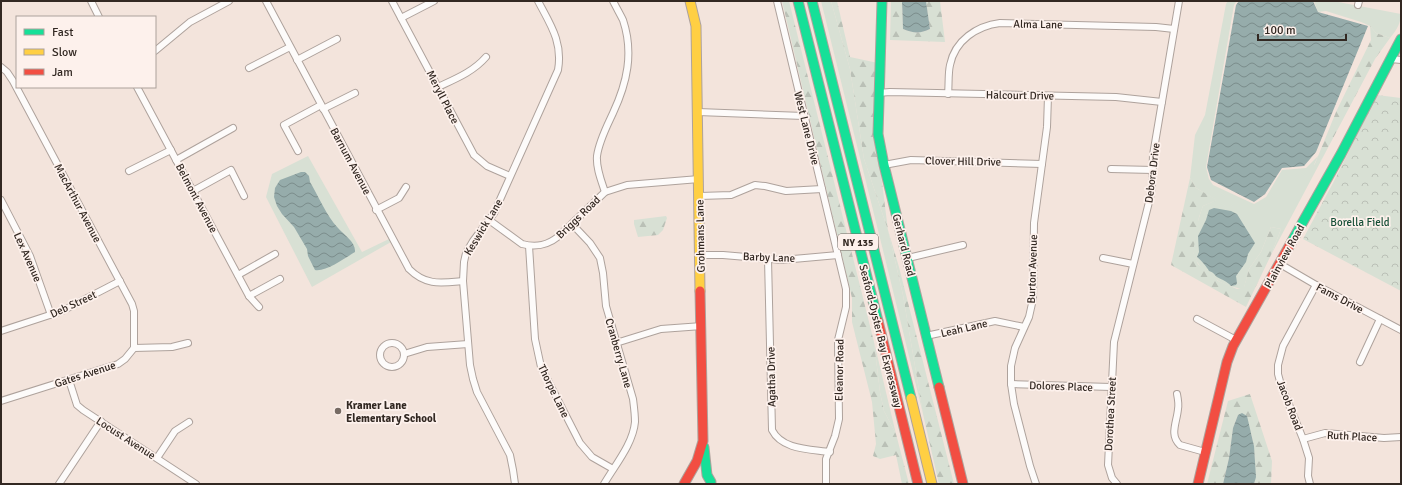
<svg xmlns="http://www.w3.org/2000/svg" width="1402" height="485" viewBox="0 0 1402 485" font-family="Signika,sans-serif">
<defs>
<pattern id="forest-firs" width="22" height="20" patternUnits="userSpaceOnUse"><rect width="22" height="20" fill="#d8e0d4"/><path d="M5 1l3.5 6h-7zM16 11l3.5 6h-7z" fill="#bac0b6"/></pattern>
<pattern id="park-crowns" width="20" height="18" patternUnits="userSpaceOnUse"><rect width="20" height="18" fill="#d8e0d4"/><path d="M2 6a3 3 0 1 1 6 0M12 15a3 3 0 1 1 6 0" fill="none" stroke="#bac0b6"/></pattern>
<pattern id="water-waves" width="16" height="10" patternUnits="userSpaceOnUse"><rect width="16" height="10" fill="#96acab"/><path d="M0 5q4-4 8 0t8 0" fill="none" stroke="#7b8c8b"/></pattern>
</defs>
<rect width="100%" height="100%" fill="#f3e4dc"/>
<g fill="#d8e0d4">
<path d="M821 1H831L850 69 864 159 888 230 903 295 923 414C890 276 855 139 821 1Z"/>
<path d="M1228 1H1237L1234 5 1206 167 1209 179 1213 185 1254 204 1266 197 1282 170 1306 168 1318 156 1314 165 1322 159 1271 255 1281 229 1271 227 1261 252 1249 269 1244 288C1226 290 1196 270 1193 252 1192 243 1199 215 1203 206L1216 200 1196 188 1190 178 1195 135 1205 115 1226 4Z"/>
<path d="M1314 1H1333L1401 14C1401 23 1396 31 1390 38L1376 33 1370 26 1361 22 1326 11 1318 12Z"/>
<path d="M308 156 362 252 389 239 391 242 312 287 266 197 272 174Z"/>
<path d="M874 342 896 434 884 411 880 392Z"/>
</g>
<g fill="url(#forest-firs)">
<path d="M782 1H789L874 342 880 392 884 411 896 434 909 484H902L896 455 880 459 873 456 876 444 872 402 852 322V298Z"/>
<path d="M831 1H837L850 57 878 63 876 135 888 230 899 267 954 484H939L938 480 923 414 903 295 888 230 864 159 850 69Z"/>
<path d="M891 1H902L903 29C913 33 920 34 930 29L926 1H940L945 42 890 40Z"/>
<path d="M1370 26 1376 33 1390 38 1375 59 1322 159 1314 166 1336 112 1371 40Z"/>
<path d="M1190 178 1196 188 1217 200 1203 206 1199 217 1193 252 1198 264 1218 281 1237 289 1244 287 1249 269 1261 252 1271 227 1281 229 1271 255 1246 307 1171 265Z"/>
<path d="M666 216 667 218 663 230 658 235 638 237 634 224V220Z"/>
<path d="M1250 394 1272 461 1271 484H1254C1257 476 1254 442 1251 433 1248 427 1242 420 1238 415L1233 428 1229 458 1223 484H1207L1228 401Z"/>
</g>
<path fill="url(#park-crowns)" d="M1377 95 1401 98V291L1303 239 1333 183Z"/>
<g fill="url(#water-waves)">
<path d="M902 1H926L930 29C920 34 913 33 903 29Z"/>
<path d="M1239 1H1313L1318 12 1368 26 1316 152 1304 166 1282 168 1265 194 1254 202 1211 180 1207 167 1236 5Z"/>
<path d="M301 172H305L309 176 310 182C319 197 326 215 338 228 344 235 356 242 355 252 345 258 326 272 315 270L308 256 307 249 294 227 282 214 277 206 274 197 275 188 280 180Z"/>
<path d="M1214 208 1231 211 1237 214 1255 243 1248 254 1246 262 1236 276 1237 283 1236 285 1231 286C1227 281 1222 280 1217 277 1214 274 1213 272 1209 271 1207 267 1200 259 1197 257L1199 252 1198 236 1206 220 1209 210Z"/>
<path d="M1242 413 1247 416 1254 446 1256 477 1254 484H1223L1229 458 1233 428 1238 415Z"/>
</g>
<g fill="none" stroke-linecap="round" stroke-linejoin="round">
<defs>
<g id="street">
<path d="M91 1 99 17"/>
<path d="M266 1 409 269C426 286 441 283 463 281"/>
<path d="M392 1 474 155 487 166 510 176"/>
<path d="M777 1 846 289V307L838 340 839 419 835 436 826 459V484"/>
<path d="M1358 5 1359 1"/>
<path d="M401 18 434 1"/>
<path d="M155 51 190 22 229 1"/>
<path d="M1391 59 1401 60"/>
<path d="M297 60 337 39"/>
<path d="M1 67 7 72 13 81 132 304 134 311V348"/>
<path d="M249 68 290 47"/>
<path d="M137 87 249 296 259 307"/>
<path d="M438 87C455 79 473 72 486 57"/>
<path d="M878 93 890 92 1116 97 1162 102"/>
<path d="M948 94C949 84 948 74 950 65 955 40 977 26 1000 23L1156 27 1174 29"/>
<path d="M323 109 355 93"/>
<path d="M698 112 804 116"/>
<path d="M298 151 284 125 321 105"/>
<path d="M176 160 233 128"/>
<path d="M884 165 911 160 1042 164"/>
<path d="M1111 169 1153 170"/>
<path d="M129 171 171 150"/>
<path d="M193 191 231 170 244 196"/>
<path d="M605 192C601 180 596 168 597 156 599 141 607 126 613 113 627 83 634 53 623 20 620 14 616 7 613 1"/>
<path d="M700 196 731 195 755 185 765 186 786 191 822 189"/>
<path d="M1 200 30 256 51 315"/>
<path d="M376 210 399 198 406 187"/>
<path d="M489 220 522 244C537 248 548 245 559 236L605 192 627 185 699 179"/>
<path d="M572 224 590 243 600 258 603 273 606 306 633 399C634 407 635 414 635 422 633 444 615 465 604 484"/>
<path d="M529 246 535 339 541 367 580 443 592 457 613 469"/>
<path d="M701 255H723L782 260 838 255"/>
<path d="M908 258 963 245"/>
<path d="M1103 258 1133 264"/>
<path d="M768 259 772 430C782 450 810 449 830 452"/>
<path d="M1280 264 1316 285 1401 330"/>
<path d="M238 275 275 254"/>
<path d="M249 296 280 279"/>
<path d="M1197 319 1236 340"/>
<path d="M1 331 62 311 120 281"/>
<path d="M926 336 995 321 1024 327"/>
<path d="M616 343 661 329 702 326"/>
<circle cx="392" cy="355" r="12"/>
<path d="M404 354 427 347 468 344"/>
<path d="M1360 362 1380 319"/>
<path d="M69 380 77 405 83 410 196 484"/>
<path d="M1011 384 1111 387"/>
<path d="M1177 394C1178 399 1179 404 1178 409 1177 422 1169 435 1180 445L1205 452"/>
<path d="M1 401 118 364 125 359 134 348 172 347 188 343"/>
<path d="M1303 439 1325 433 1384 438 1401 437"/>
<path d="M157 458 175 431 189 422"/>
<path d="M59 484 101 421"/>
<path d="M515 484 513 470 510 455 477 392 473 379 470 365 463 281 464 262 466 253 473 241 494 213 558 70C563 42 550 24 538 1"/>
<path d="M1036 484 1030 466 1014 404 1011 384V366L1015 348 1029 317 1033 299 1034 223 1047 127 1048 96"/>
<path d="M1117 484 1112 478 1108 465 1114 342 1150 198 1152 186 1153 155 1179 1"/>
<path d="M1310 484 1308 476 1309 458 1303 439 1281 385 1278 374V365L1283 346 1316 285"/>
</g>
<g id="fast">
<path d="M798 1 878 321"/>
<path d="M812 1 911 398"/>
<path d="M882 1 878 134 884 165 939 387"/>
<path d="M1291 243 1341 154 1401 39"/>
<path d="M704 447 707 475 711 482"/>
</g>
<g id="slow">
<path d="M690 1 696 26 700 291"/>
<path d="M911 398 932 484"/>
</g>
<g id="jam">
<path d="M878 321 918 484"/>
<path d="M939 387 963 484"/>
<path d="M684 484 697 461 703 441 700 291"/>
<path d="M1198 484 1227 362 1233 346 1291 243"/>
</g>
</defs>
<use href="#street" stroke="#aea29c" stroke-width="8"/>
<use href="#fast" stroke="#aea29c" stroke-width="11"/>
<use href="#slow" stroke="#aea29c" stroke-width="11"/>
<use href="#jam" stroke="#aea29c" stroke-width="11"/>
<use href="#street" stroke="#fdfbfa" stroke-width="6"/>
<use href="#fast" stroke="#16e098" stroke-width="9"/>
<use href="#slow" stroke="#ffcf43" stroke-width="9"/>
<use href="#jam" stroke="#f24e42" stroke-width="9"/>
</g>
<circle fill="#766a63" stroke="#fdf1ec" stroke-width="1.5" cx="338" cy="411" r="4"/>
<g text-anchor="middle" stroke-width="3.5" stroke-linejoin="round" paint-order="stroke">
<rect fill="#fdf1ec" stroke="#6f645f" stroke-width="1" x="838" y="234" width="40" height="16" rx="3"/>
<g font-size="10" font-weight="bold" fill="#322822">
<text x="858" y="246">NY 135</text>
</g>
<g font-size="11" fill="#322822" stroke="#fdf1ec">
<text transform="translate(1038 24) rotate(1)" y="4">Alma Lane</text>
<text transform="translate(1020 95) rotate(1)" y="4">Halcourt Drive</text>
<text transform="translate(443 97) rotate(63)" y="4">Meryll Place</text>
<text transform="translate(807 128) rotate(76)" y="4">West Lane Drive</text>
<text transform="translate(351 161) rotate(62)" y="4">Barnum Avenue</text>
<text transform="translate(963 161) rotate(1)" y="4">Clover Hill Drive</text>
<text transform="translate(1152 173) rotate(-83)" y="4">Debora Drive</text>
<text transform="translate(197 198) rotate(62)" y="4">Belmont Avenue</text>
<text transform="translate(78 203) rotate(62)" y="4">MacArthur Avenue</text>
<text transform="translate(578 217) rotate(-44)" y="4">Briggs Road</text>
<text transform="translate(483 227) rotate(-59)" y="4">Keswick Lane</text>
<text transform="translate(700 236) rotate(-91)" y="4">Grohmans Lane</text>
<text transform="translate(904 245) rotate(76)" y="4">Gerhard Road</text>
<text transform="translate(1284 256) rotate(-61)" y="4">Plainview Road</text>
<text transform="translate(28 257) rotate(66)" y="4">Lex Avenue</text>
<text transform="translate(769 257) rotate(2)" y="4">Barby Lane</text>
<text transform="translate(1032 269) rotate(-88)" y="4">Burton Avenue</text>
<text transform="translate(1340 298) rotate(28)" y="4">Fams Drive</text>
<text transform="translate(73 304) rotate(-25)" y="4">Deb Street</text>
<text transform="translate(964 328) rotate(-13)" y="4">Leah Lane</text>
<text transform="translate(881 336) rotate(76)" y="4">Seaford-Oyster Bay Expressway</text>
<text transform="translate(619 353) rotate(74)" y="4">Cranberry Lane</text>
<text transform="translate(839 370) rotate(-89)" y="4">Eleanor Road</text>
<text transform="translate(85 374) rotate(-18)" y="4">Gates Avenue</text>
<text transform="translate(771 377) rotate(-91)" y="4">Agatha Drive</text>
<text transform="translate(1061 386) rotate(2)" y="4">Dolores Place</text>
<text transform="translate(554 391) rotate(64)" y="4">Thorpe Lane</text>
<text transform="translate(1290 405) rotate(69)" y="4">Jacob Road</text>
<text transform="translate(1110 414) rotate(-87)" y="4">Dorothea Street</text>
<text transform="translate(1352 436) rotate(3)" y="4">Ruth Place</text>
<text transform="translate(126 438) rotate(33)" y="4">Locust Avenue</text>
</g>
<g font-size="11" fill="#175038" stroke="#fdf1ec">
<text x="1360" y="226">Borella Field</text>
</g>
<g font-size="11" font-weight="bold" fill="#322822" stroke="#fdf1ec" text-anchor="start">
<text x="346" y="409">Kramer Lane<tspan x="346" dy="13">Elementary School</tspan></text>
</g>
</g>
<rect width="1402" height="485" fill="none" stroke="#322822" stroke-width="4"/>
<rect x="16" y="16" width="140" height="72" fill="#fdf1ec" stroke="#aca19b"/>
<rect x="24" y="29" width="20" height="6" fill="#16e098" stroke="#aca19b"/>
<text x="52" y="36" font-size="12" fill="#322822">Fast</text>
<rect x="24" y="49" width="20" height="6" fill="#ffcf43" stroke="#aca19b"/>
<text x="52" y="56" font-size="12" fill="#322822">Slow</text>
<rect x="24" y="69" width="20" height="6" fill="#f24e42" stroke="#aca19b"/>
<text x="52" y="76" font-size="12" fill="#322822">Jam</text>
<path d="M1258 34v6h88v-6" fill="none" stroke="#322822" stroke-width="2"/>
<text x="1264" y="34" font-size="12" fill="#322822" stroke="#fdf1ec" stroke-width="3" paint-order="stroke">100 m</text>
</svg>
